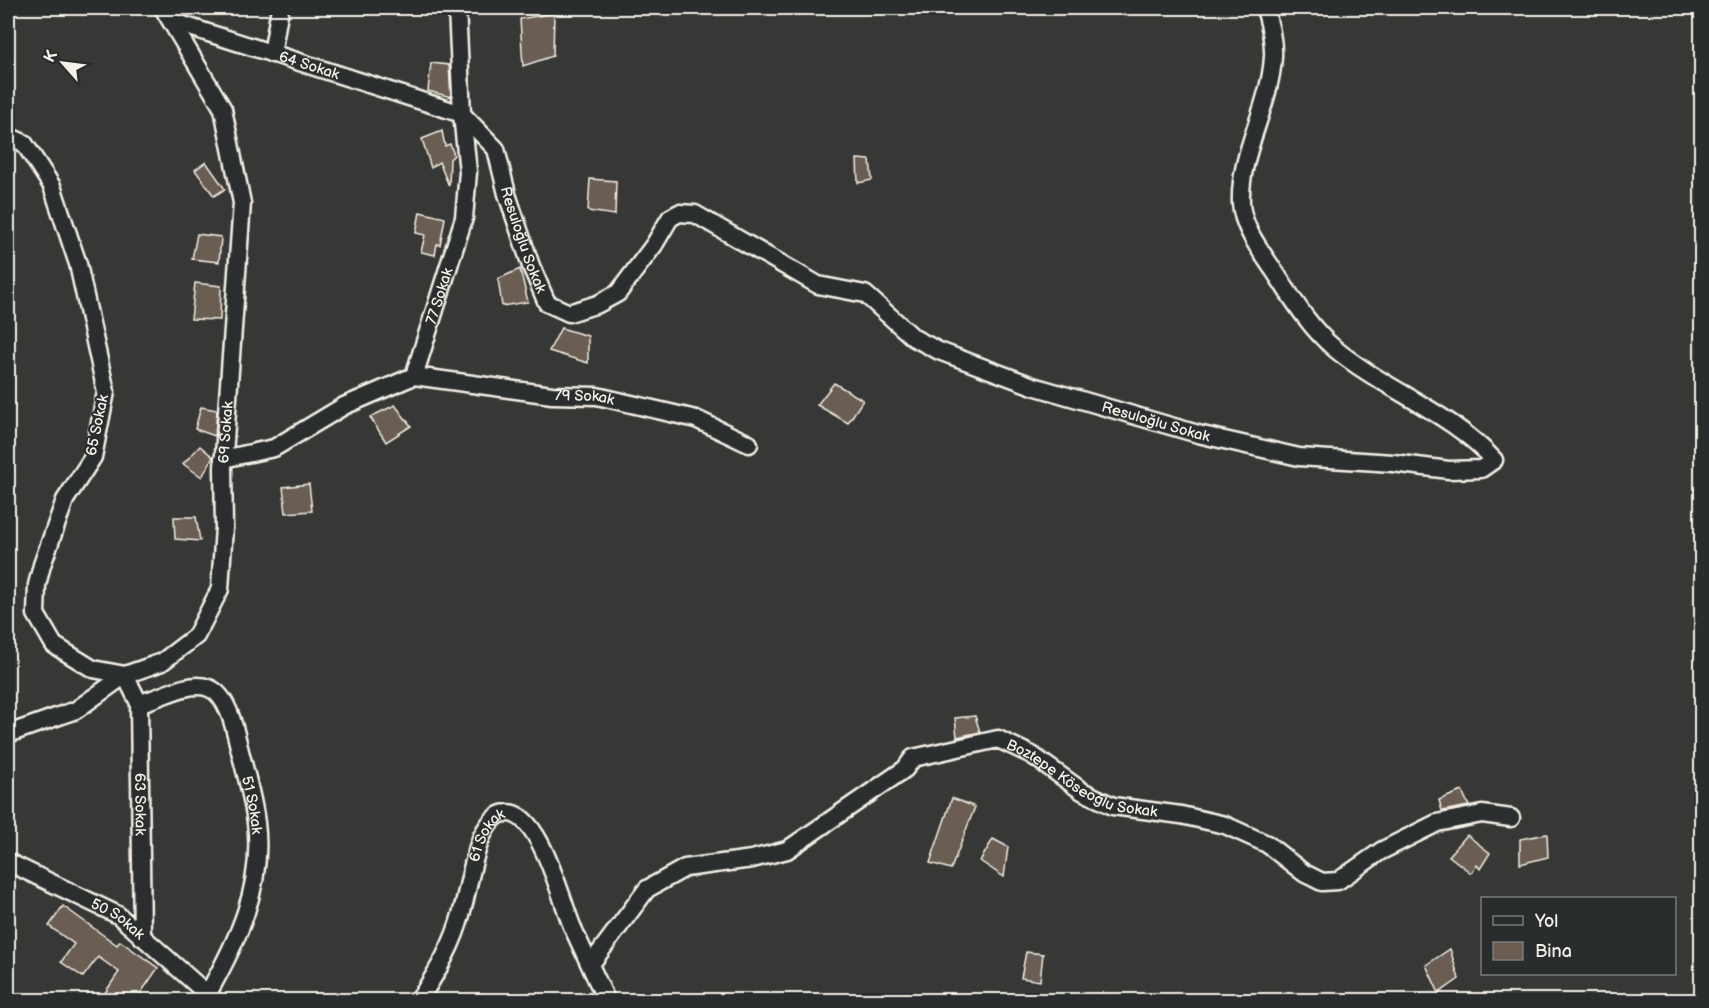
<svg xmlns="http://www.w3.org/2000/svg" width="1709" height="1008" viewBox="0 0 1709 1008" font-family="'Balsamiq Sans',sans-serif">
<rect width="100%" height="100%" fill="#373735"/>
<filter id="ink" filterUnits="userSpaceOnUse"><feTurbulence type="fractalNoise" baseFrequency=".0167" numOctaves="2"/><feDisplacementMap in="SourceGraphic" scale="12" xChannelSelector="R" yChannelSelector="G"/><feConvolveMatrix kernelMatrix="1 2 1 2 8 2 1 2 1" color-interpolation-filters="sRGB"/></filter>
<g filter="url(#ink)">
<g fill="#6b5d52" stroke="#f4f1e8" stroke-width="1.5">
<path d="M554 13 553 56 523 66 520 19Z"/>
<path d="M431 63 449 65 451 97 428 91Z"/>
<path d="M442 131 445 146 450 144 454 155 450 159 449 186 439 162 431 168 422 139Z"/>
<path d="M857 159 870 160 872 180 858 183Z"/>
<path d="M206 162 225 189 214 196 195 170Z"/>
<path d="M590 179 616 181 615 215 588 211Z"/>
<path d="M420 212 445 218 440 245 437 244 435 255 421 252 425 235 416 233Z"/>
<path d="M197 234 221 237 219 262 192 259Z"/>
<path d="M520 269 528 302 502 306 498 279Z"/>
<path d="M195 283 221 286 220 320 191 319Z"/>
<path d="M561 328 588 336V363L549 351Z"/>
<path d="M834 383 863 400 848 423 817 405Z"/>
<path d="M395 405 411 426 386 442 370 417Z"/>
<path d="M201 407 217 410 215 436 195 429Z"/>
<path d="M200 446 213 457 202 477 183 464Z"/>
<path d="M309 484 312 511 286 513 283 487Z"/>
<path d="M174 517H196L200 541 175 539Z"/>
<path d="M975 716 980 732 957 737 955 718Z"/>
<path d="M1462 791 1469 806 1442 811 1439 800Z"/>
<path d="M952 798 975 807 951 869 930 863Z"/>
<path d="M1547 834 1548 857 1520 864V839Z"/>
<path d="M1467 835 1490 853 1480 869 1477 865 1471 873 1449 856Z"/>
<path d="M993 839 1008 847 1004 877 980 861Z"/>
<path d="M63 906 117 945 120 941 158 968 136 1000H100L119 972 98 957 83 977 61 962 74 944 49 926Z"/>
<path d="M1450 949 1459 979 1439 993 1426 965Z"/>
<path d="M1026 952 1043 954 1040 981 1021 978Z"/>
</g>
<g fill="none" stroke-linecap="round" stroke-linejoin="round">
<defs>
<g id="minor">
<path id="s1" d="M174 22 462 114 496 149 507 194 531 266 547 303 569 313 598 304 618 293 654 245 670 218 679 213 695 214 818 285 865 294 914 338 939 351 1033 386 1198 434 1299 457 1393 463 1449 470 1481 469 1494 460C1452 413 1383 389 1334 348 1310 328 1292 298 1275 272 1262 253 1242 227 1241 203 1239 152 1270 108 1273 57 1274 40 1269 23 1265 8"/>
<path d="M272 54 280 8"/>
<path id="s2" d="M8 136 24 143 52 186 78 264 106 392 93 457 65 500 42 565 37 585 36 614 54 645 93 669 125 675 139 703 142 937"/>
<path id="s3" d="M414 376 552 395 597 396 696 419 749 444"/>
<path id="s4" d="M223 459 274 448 344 406 414 376 464 218 468 172 462 114 457 8"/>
<path id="s5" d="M139 703C160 699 188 680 209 688 228 695 235 730 239 747 245 772 253 797 256 823 264 886 237 942 207 995"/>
<path id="s6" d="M8 734 76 710 125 675 162 662 196 636 220 589 224 527 223 468 242 203 223 109 163 8"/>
<path id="s7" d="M8 862 118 915 214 1000"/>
<path id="s8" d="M591 964 647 889 685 868 752 859 787 850 905 769 913 758 998 739 1032 755 1082 791 1113 806 1181 815 1225 825 1267 844 1304 873 1322 882 1338 881 1381 851 1437 823 1482 814 1511 818"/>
<path id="s9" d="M419 1000C437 972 454 944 462 911 469 886 472 860 482 836 487 826 495 813 507 813 540 812 561 900 572 926 583 951 595 975 606 1000"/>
</g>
</defs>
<use href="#minor" stroke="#f4f1e8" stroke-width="21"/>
<use href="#minor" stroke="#2a2d2e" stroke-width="16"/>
</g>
</g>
<g text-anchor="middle" stroke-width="4.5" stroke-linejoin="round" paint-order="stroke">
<g font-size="15" fill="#f4f1e8" stroke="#2a2d2e">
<text dy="5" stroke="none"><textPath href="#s1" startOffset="142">64 Sokak</textPath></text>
<text dy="5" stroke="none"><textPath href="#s1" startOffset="446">Resuloğlu Sokak</textPath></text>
<text dy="5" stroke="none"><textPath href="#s4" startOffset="294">77 Sokak</textPath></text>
<text dy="5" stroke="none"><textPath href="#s3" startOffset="172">79 Sokak</textPath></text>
<text dy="5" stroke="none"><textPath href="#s1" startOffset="1221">Resuloğlu Sokak</textPath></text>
<text transform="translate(97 425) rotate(-78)" y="5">65 Sokak</text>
<text dy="5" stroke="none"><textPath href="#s6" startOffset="424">69 Sokak</textPath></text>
<text dy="5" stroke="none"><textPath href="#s8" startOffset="579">Boztepe Köseoğlu Sokak</textPath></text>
<text dy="5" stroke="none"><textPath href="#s2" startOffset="765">63 Sokak</textPath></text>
<text dy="5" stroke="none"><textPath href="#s5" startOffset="201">51 Sokak</textPath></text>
<text dy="5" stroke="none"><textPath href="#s9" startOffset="180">61 Sokak</textPath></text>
<text dy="5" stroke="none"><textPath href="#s7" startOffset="124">50 Sokak</textPath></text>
</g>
</g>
<rect width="1709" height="1008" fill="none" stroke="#2a2d2e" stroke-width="30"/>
<rect x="15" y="15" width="1679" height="978" fill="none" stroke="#f4f1e8" stroke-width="2" filter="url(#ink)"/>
<rect x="1481" y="897" width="195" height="78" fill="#2a2d2e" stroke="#7b7b78" stroke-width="1.5"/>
<rect x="1493" y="916" width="30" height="9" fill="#2a2d2e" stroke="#7b7b78" stroke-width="1.5"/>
<text x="1535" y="927" font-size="18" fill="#f4f1e8">Yol</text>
<rect x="1493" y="942" width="30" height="18" fill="#6b5d52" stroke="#7b7b78" stroke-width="1.5"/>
<text x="1535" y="957" font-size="18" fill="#f4f1e8">Bina</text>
<g transform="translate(63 63) rotate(298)" stroke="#2a2d2e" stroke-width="4.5" paint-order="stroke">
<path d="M0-4.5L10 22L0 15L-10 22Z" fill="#f4f1e8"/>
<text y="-9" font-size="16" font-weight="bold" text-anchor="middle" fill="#f4f1e8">K</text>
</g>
</svg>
